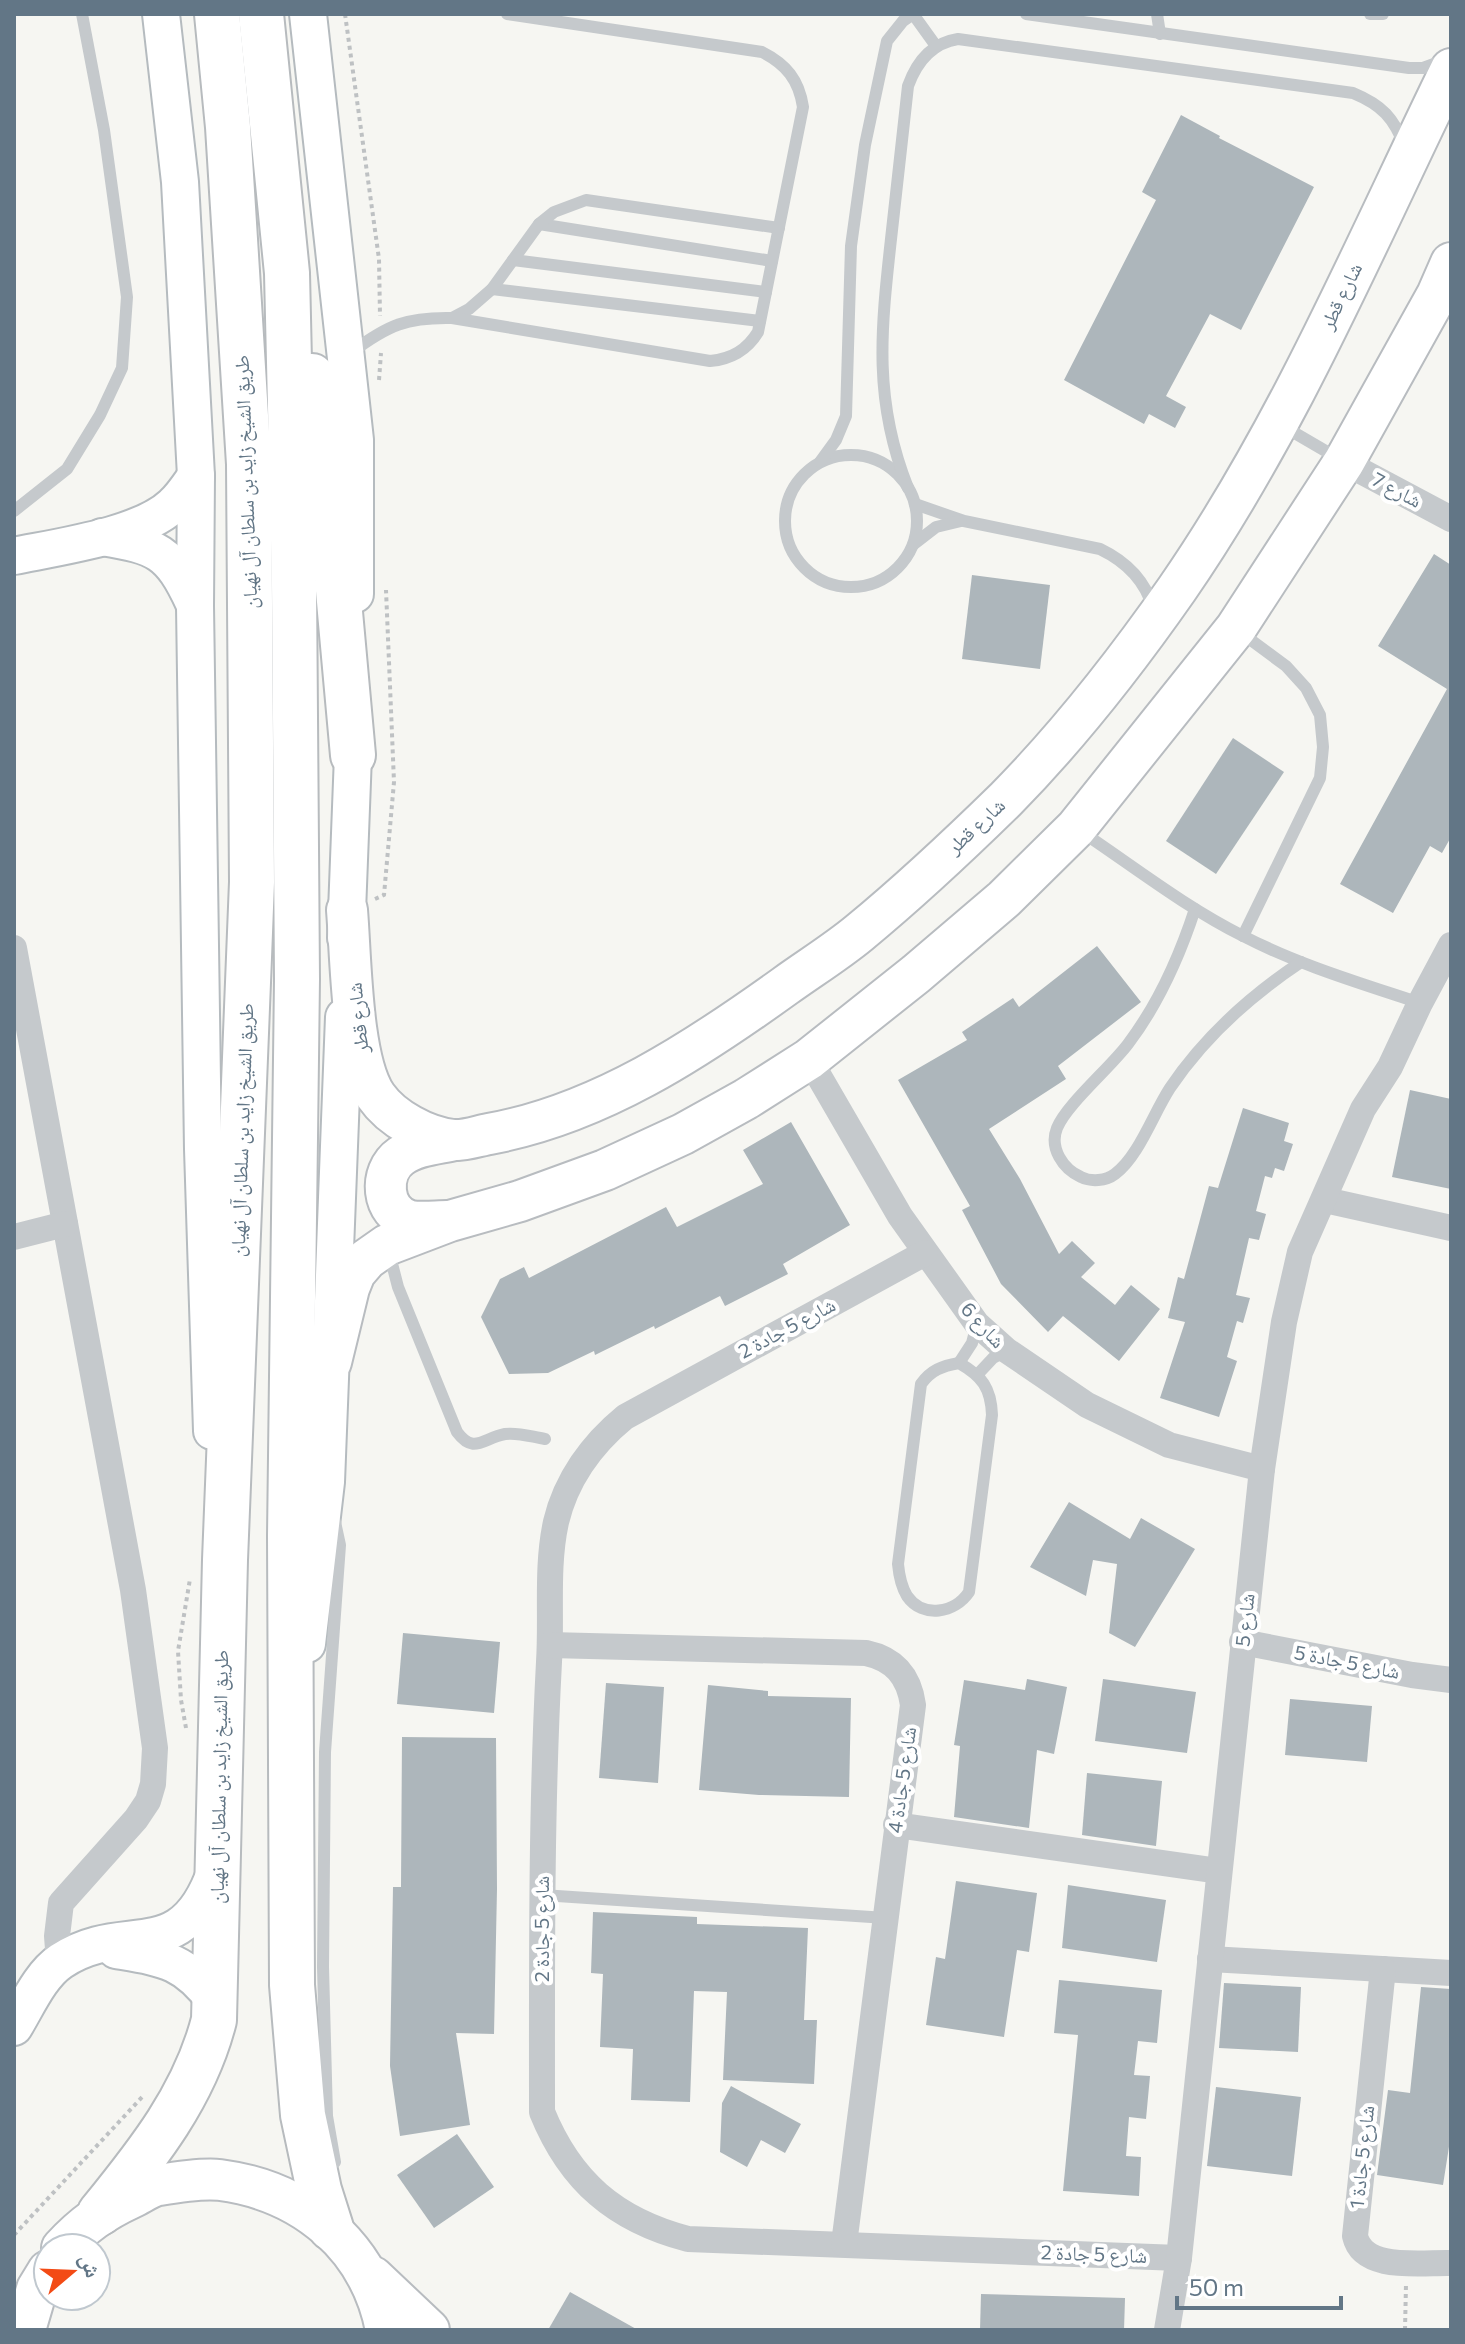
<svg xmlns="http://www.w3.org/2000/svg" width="1465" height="2344" viewBox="0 0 1465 2344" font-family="Commissioner,'Noto Naskh Arabic',sans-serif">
<rect width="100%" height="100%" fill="#f6f6f2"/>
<g fill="#adb6bb">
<path d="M1181 115 1220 136 1219 138 1314 187 1241 330 1210 314 1166 396 1186 407 1175 428 1149 414 1144 424 1064 380 1156 200 1142 192Z"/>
<path d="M1434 554 1451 565V837L1442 853 1430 846 1393 913 1340 884 1447 689 1378 646Z"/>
<path d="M972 575 1050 585 1040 669 962 659Z"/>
<path d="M1233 738 1284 772 1216 874 1166 841Z"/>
<path d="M1097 946 1141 1002 1058 1066 1066 1079 989 1129 1020 1179 1059 1254 1072 1241 1095 1263 1081 1277 1115 1305 1131 1285 1160 1309 1119 1361 1063 1316 1048 1332 1001 1284 962 1210 970 1206 898 1080 967 1040 962 1032 1013 998 1019 1007Z"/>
<path d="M1410 1090 1451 1099V1189L1392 1177Z"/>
<path d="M1243 1108 1289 1123 1284 1141 1293 1144 1284 1171 1275 1168 1272 1178 1265 1176 1256 1211 1266 1214 1259 1240 1249 1238 1236 1295 1250 1298 1243 1323 1237 1321 1227 1357 1237 1361 1219 1417 1160 1398 1185 1322 1168 1318 1178 1277 1184 1279 1209 1186 1218 1188Z"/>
<path d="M791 1122 850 1225 783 1264 788 1274 725 1306 720 1296 655 1329 654 1326 595 1355 594 1351 548 1373 509 1374 481 1317 500 1279 524 1267 529 1278 666 1207 677 1227 763 1184 743 1150Z"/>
<path d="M1069 1502 1130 1539 1141 1518 1195 1549 1135 1647 1109 1633 1117 1564 1093 1560 1086 1596 1030 1567Z"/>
<path d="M403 1633 500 1642 494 1713 397 1704Z"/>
<path d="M1027 1679 1067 1687 1054 1754 1037 1750 1029 1828 954 1817 960 1746 954 1745 964 1680 1025 1690Z"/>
<path d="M1103 1679 1196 1692 1187 1753 1095 1741Z"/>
<path d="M606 1683 664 1687 658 1783 599 1778Z"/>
<path d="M708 1685 768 1691V1696L851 1698 849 1797 759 1795 699 1790Z"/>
<path d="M1290 1699 1372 1706 1367 1762 1285 1755Z"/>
<path d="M402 1737 496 1738 497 1889 494 2034 456 2033 470 2125 400 2136 390 2066 393 1887H401Z"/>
<path d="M1087 1773 1162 1781 1156 1846 1082 1835Z"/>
<path d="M956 1881 1037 1893 1029 1952 1017 1950 1004 2037 926 2025 936 1957 945 1959Z"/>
<path d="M1068 1885 1166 1900 1157 1962 1062 1948Z"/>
<path d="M593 1912 697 1917V1924L808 1928 804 2020H817L814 2084 723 2080 727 1992 694 1991 690 2102 631 2100 633 2049 600 2047 603 1974 591 1973Z"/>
<path d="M1059 1980 1162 1990 1157 2043 1138 2041 1134 2075 1150 2076 1146 2119 1129 2117 1126 2156 1141 2157 1139 2196 1063 2191 1078 2035 1054 2033Z"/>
<path d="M1224 1983 1301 1987 1298 2052 1219 2048Z"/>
<path d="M1421 1987 1451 1989V2134L1443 2185 1377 2175 1388 2090 1410 2093Z"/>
<path d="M731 2086 801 2124 785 2153 761 2140 747 2167 720 2152 722 2103Z"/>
<path d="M1216 2087 1301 2097 1292 2176 1207 2166Z"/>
<path d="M457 2134 494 2187 434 2228 397 2175Z"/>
<path d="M570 2292 638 2330H548Z"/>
<path d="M981 2294 1125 2298 1124 2330H980Z"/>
</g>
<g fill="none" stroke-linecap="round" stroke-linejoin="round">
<defs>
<g id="secondary">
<path d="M161 14 180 182 196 476 195 606 203 1149 212 1431"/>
<path d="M308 14 355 440V594"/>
<path d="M102 537C157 546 170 551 194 603"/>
<path d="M14 556C58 547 140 536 173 505 182 497 189 486 196 476"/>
<path d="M346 938 354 729"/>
<path d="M307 1644 326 1482 344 1017"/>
<path d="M116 1950C163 1958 185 1960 215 2001"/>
<path d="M14 2027C27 2006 40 1975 61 1961 126 1918 181 1970 216 1870"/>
</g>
<g id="primary">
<path d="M347 910C351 958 351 1059 376 1096 392 1119 426 1137 453 1140 464 1141 478 1136 489 1134 599 1114 696 1050 785 986 810 968 836 952 859 933 910 891 959 845 1006 799 1069 735 1126 662 1177 589 1289 427 1365 245 1451 69"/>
<path d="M448 1221C436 1221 422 1223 410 1221 381 1213 378 1172 401 1156 416 1145 437 1144 455 1140"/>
<path d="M331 1362 349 1288 355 1273 367 1259 387 1245 450 1221 520 1201 605 1170 683 1134 746 1099 809 1059 916 974 1004 899 1076 828 1236 628 1344 462 1437 295 1451 263"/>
<path d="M62 2248C83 2225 103 2211 131 2198 140 2194 149 2187 159 2185 177 2182 203 2178 220 2180 304 2191 370 2246 386 2330"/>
<path d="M373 2277 429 2330"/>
<path d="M25 2330 37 2289 48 2271"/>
</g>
<g id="highway">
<path d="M261 14 287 273 294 584 297 979 290 1536 292 1985 303 2115 319 2190 331 2228"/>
<path d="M312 376 326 458 353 755"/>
<path d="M100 2213C148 2154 195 2095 214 2020L225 1560 252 882 249 464 228 127 217 14"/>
</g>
</defs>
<use href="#secondary" stroke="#b5bbbf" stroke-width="40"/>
<use href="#primary" stroke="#b8bcc0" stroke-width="44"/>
<use href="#highway" stroke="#b7bbbe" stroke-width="48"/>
<g stroke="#bec1c3" stroke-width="4" stroke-dasharray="4 4" stroke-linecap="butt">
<path d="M345 14 379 259 380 316"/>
<path d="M379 380 381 353"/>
<path d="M375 899 384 895 394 782 386 590"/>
<path d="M186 1728 181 1700 178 1651 190 1579"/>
<path d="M14 2235 144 2095"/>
<path d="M1405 2330 1406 2284"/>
</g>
<g stroke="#c5c9cc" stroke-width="12">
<path d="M913 14 936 46"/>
<path d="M1026 14 1409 68H1423L1445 60"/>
<path d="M1157 14 1160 34"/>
<path d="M1370 14H1383"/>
<path d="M539 224 772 261"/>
<path d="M513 260 766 292"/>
<path d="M492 289 760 321"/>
<path d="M452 318 469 309 492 289 539 224 554 212 586 200 779 228"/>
<path d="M352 352C388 325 407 317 452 318L710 361C732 359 747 350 758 332L803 107C799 80 786 64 762 52L507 14"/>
<path d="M1281 425 1341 460"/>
<circle cx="851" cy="521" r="66"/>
<path d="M820 462 836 440 846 416 851 246 865 145 887 41 903 21 913 14"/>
<path d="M908 488C873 400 881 330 891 239 897 188 902 137 908 86 917 61 932 43 958 39L1353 93C1382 105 1394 118 1405 147"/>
<path d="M915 504 964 521 1100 549C1125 561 1145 580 1153 608"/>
<path d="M14 511 67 469 100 415 122 368 127 297 104 130 82 14"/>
<path d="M914 544 936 527 961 521"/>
<path d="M1240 632 1286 666 1306 688 1320 715 1323 747 1320 778 1243 936"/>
<path d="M1079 830C1133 866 1185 907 1243 936 1299 965 1360 983 1420 1003"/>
<path d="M1195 909C1179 958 1159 1003 1128 1044 1110 1068 1067 1104 1057 1128 1049 1148 1063 1169 1081 1177 1091 1182 1106 1181 1115 1174 1139 1156 1153 1114 1170 1088 1205 1036 1250 996 1301 962"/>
<path d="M389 1252 398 1287 457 1432C474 1455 483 1438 505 1434 518 1432 532 1437 545 1439"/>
<path d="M959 1363C982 1376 991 1388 992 1415L969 1592C955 1613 923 1619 907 1596 901 1586 899 1575 898 1564L921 1384C931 1370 942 1366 959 1363Z"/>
<path d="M959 1363 972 1343 977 1324"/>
<path d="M978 1374 993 1358 1006 1351"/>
<path d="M335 1522 340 1545 325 1752 323 1967 327 2116 335 2162"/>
<path d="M542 1895 886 1918"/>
</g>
<g stroke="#c5c9cc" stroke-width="26">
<path d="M1344 462 1451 519"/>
<path d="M14 948 133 1590 155 1748 153 1784 148 1801 136 1819 61 1903 57 1936 59 1962"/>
<path d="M809 1059 900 1216 977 1324 1006 1350 1087 1405 1169 1445 1262 1469"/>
<path d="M1325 1200 1451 1228"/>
<path d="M14 1237 65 1224"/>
<path d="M925 1253 625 1417C592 1444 566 1480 556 1522 546 1568 552 1615 549 1662 541 1812 542 1961 542 2112 570 2181 615 2220 688 2239L1179 2258"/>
<path d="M1242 1642 1412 1675 1451 1680"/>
<path d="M550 1645 866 1653C894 1659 909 1676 913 1705L844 2244"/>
<path d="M896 1825 1219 1871"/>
<path d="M1210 1959 1451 1973"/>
<path d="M1383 1969 1355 2236C1363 2272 1422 2262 1451 2263"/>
<path d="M1167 2330 1179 2258 1262 1469 1284 1322 1300 1252 1363 1109 1390 1067 1420 1003 1451 945"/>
</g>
<use href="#secondary" stroke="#fff" stroke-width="36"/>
<use href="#primary" stroke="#fff" stroke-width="40"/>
<use href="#highway" stroke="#fff" stroke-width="44"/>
</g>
<g text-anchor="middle" stroke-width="8" stroke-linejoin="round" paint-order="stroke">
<g font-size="20" fill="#627686" stroke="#fff">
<text transform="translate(1341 296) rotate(-64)" y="7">شارع قطر</text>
<text transform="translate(246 482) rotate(-92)" y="7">طريق الشيخ زايد بن سلطان آل نهيان</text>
<text transform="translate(1397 490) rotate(28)" y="7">شارع 7</text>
<text transform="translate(976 826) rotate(-43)" y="7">شارع قطر</text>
<text transform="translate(358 1018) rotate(-96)" y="7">شارع قطر</text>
<text transform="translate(242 1130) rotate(-88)" y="7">طريق الشيخ زايد بن سلطان آل نهيان</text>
<text transform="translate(983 1325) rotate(47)" y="7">شارع 6</text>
<text transform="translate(787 1328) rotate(-28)" y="7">شارع 5 جادة 2</text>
<text transform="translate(1245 1620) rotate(-84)" y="7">شارع 5</text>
<text transform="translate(1347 1662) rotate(11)" y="7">شارع 5 جادة 5</text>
<text transform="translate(219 1777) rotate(-89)" y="7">طريق الشيخ زايد بن سلطان آل نهيان</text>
<text transform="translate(902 1780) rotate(-82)" y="7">شارع 5 جادة 4</text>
<text transform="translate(542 1929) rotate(-90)" y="7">شارع 5 جادة 2</text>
<text transform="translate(1362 2157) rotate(-84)" y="7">شارع 5 جادة 1</text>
<text transform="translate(1094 2254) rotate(2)" y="7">شارع 5 جادة 2</text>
</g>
</g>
<rect width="1465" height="2344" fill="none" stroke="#627686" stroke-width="32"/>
<g transform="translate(72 2272) rotate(71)"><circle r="38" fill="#ffffff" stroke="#c0c8cf" stroke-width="2"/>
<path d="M0-6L14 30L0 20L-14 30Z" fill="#f34b15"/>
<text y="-12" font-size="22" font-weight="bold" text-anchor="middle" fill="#627686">ش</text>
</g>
<path d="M1177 2296v12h164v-12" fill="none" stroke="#627686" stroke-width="4"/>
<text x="1189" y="2296" font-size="24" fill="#627686" stroke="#ffffff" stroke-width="6" paint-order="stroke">50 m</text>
</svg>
